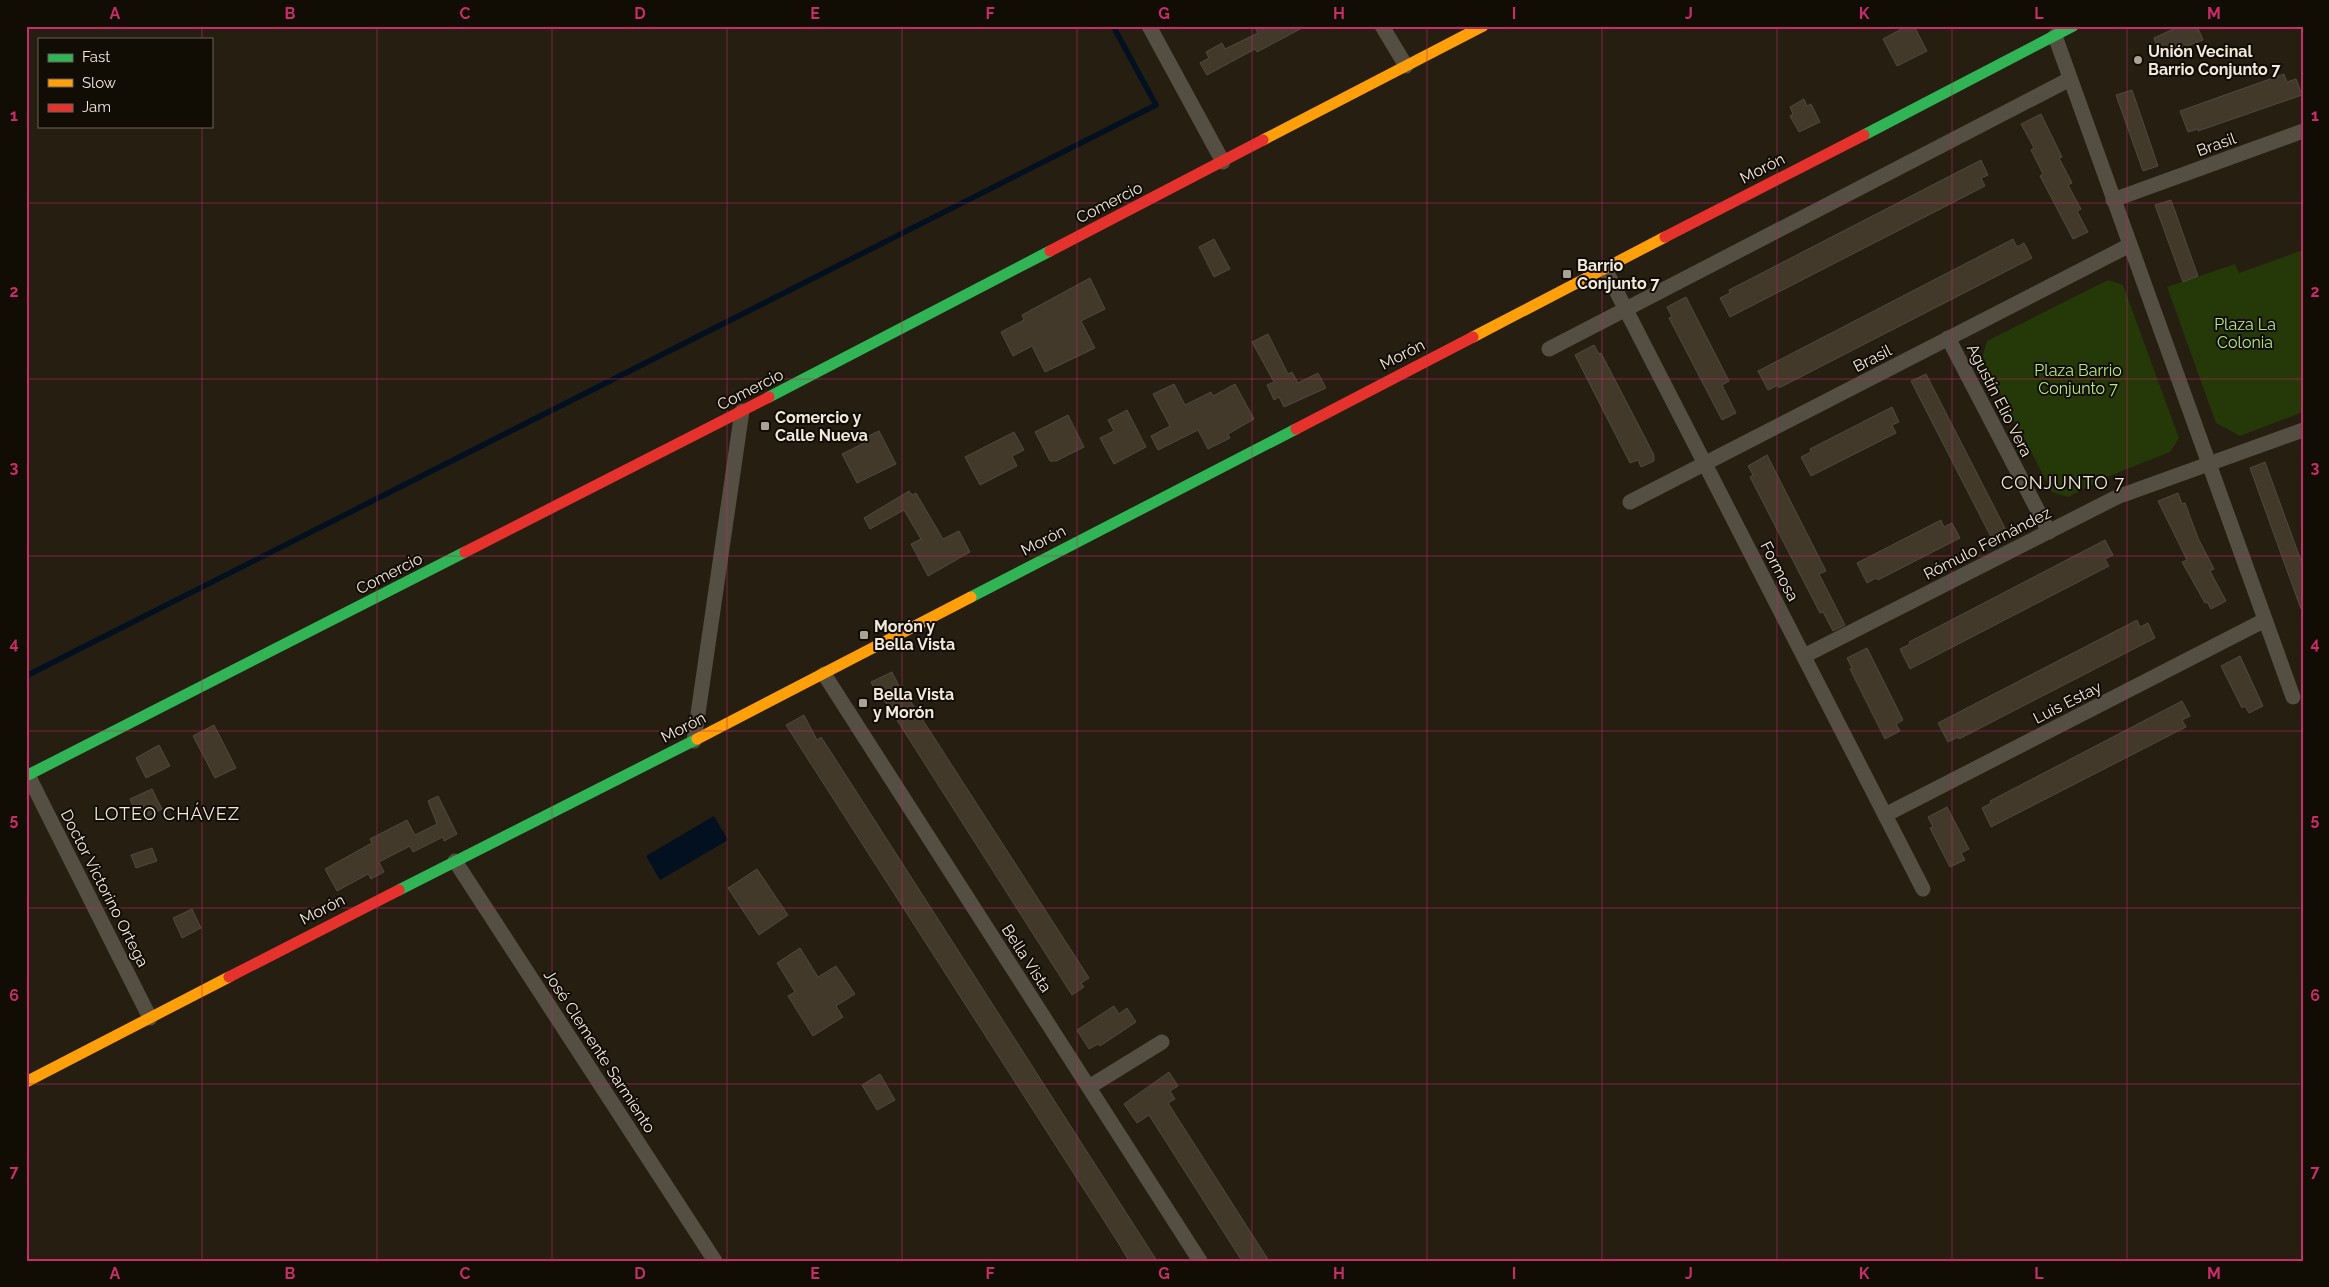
<svg xmlns="http://www.w3.org/2000/svg" width="2329" height="1287" viewBox="0 0 2329 1287" font-family="Raleway,sans-serif">
<rect width="100%" height="100%" fill="#251e11"/>
<g fill="#253808">
<path d="M2303 250V412L2240 436 2216 423 2167 287 2235 264 2239 273Z"/>
<path d="M2108 280 2123 285 2179 438 2170 452 2107 477 2068 497 2052 492 1982 358 1987 341Z"/>
</g>
<path fill="#031020" d="M714 816 728 840 660 880 646 856Z"/>
<g fill="none" stroke-linecap="round" stroke-linejoin="round">
<path stroke="#031020" stroke-width="5.5" d="M26 676 1156 105 1113 26"/>
</g>
<g fill="#42392a" stroke="#50493f">
<path d="M1254 26H1306L1257 52 1255 49 1207 75 1200 63 1209 58 1206 52 1222 43 1225 49 1258 33Z"/>
<path d="M1907 26H1914L1927 51 1897 66 1883 39Z"/>
<path d="M2180 26H2197L2203 40 2160 56 2154 38Z"/>
<path d="M2284 74 2287 82 2296 79 2302 95 2198 131V129L2188 132 2180 111Z"/>
<path d="M2132 90 2158 166 2143 171 2116 95Z"/>
<path d="M1804 99 1807 106 1811 104 1820 122 1799 132 1790 116 1793 114 1790 107Z"/>
<path d="M2041 114 2062 157 2059 158 2072 183 2068 185 2081 209 2077 211 2088 232 2073 239 2040 176 2043 174 2031 150 2034 148 2021 124Z"/>
<path d="M1981 160 1988 175 1981 178 1985 186 1730 317 1720 298 1730 293 1729 290Z"/>
<path d="M2171 200 2198 276 2183 282 2155 205Z"/>
<path d="M1214 239 1230 269 1214 277 1199 247Z"/>
<path d="M2013 239 2017 247 2024 243 2032 258 1779 388 1778 385 1768 390 1758 371Z"/>
<path d="M1090 278 1105 309 1081 321 1095 348 1045 372 1032 346 1013 356 1001 332 1024 320 1022 315Z"/>
<path d="M1686 297 1729 381 1722 385 1736 413 1722 420 1669 318 1672 317 1667 307Z"/>
<path d="M1268 334 1288 374 1292 372 1298 383 1318 373 1326 388 1284 407 1279 397 1274 400 1267 385 1274 382 1252 342Z"/>
<path d="M1594 345 1599 354 1601 353 1654 455V461L1641 467 1638 460 1630 463 1575 355Z"/>
<path d="M1926 374 2006 530 1991 537 1911 381Z"/>
<path d="M1174 384 1185 405 1211 392 1213 396 1235 384 1254 419 1228 434 1230 438 1208 449 1198 430 1158 450 1151 436 1170 426 1153 394Z"/>
<path d="M1892 407 1899 422 1892 425 1896 433 1811 476 1801 457 1811 452 1810 449Z"/>
<path d="M1127 410 1146 447 1114 464 1100 438 1114 431 1108 420Z"/>
<path d="M1068 415 1084 447 1056 461H1050L1035 432Z"/>
<path d="M879 431 896 464 857 483 842 454 866 442 864 438Z"/>
<path d="M1014 432 1024 450 1012 456 1017 466 980 485 965 457Z"/>
<path d="M1767 455 1826 571 1819 574 1845 625 1833 631 1823 612 1820 613 1750 477 1753 475 1748 466Z"/>
<path d="M2265 462 2303 566V609H2301L2250 468Z"/>
<path d="M909 491 912 495 916 493 943 539 959 531 970 552 928 576 911 544 921 539 904 510 870 529 864 518Z"/>
<path d="M2178 493 2182 504 2185 503 2198 538 2214 569 2210 571 2226 601 2211 609 2207 602 2205 603 2182 562 2187 560 2158 501Z"/>
<path d="M1941 520 1944 527 1952 523 1960 538 1878 580 1876 578 1867 583 1857 563Z"/>
<path d="M2105 540 2113 555 2105 559 2109 566 1910 669 1900 649 1910 644 1909 642Z"/>
<path d="M2137 620 2140 627 2148 623 2155 638 1959 739 1958 737 1948 742 1938 723Z"/>
<path d="M1867 648 1903 720 1896 724 1900 731 1885 739 1850 669 1852 668 1847 658Z"/>
<path d="M2240 656 2263 706 2249 713 2245 706 2242 708 2221 666Z"/>
<path d="M892 672 904 696 906 694 1089 978 1081 983 1084 987 1072 995 881 695 878 696 871 682Z"/>
<path d="M2182 701 2190 716 2182 720 2186 727 1991 827 1982 808 1991 803 1990 801Z"/>
<path d="M804 715 817 740 821 737 836 760 1157 1261H1129L1119 1244 786 725Z"/>
<path d="M214 725 236 768 215 778 193 736Z"/>
<path d="M159 745 170 766 146 778 136 758Z"/>
<path d="M152 789 162 809 139 820 130 799Z"/>
<path d="M438 796 457 834 444 841 443 837 413 852 410 846 379 862 384 872 371 879 368 874 337 891 325 869 372 843 370 839 407 820 415 835 437 824 428 801Z"/>
<path d="M1947 807 1969 849 1961 853 1965 860 1950 867 1930 828 1933 827 1928 817Z"/>
<path d="M152 848 157 861 136 868 131 855Z"/>
<path d="M757 869 788 915 759 935 728 888Z"/>
<path d="M192 909 201 928 182 938 173 918Z"/>
<path d="M800 948 818 977 836 966 855 994 836 1006 843 1017 813 1036 788 996 795 992 777 963Z"/>
<path d="M1114 1006 1119 1014 1127 1008 1136 1022 1100 1046 1098 1044 1089 1049 1077 1030Z"/>
<path d="M1169 1072 1178 1086 1170 1091 1175 1099 1168 1103 1269 1261H1242L1149 1115 1137 1123 1124 1104Z"/>
<path d="M880 1074 895 1100 877 1110 862 1085Z"/>
</g>
<g fill="none" stroke-linecap="round" stroke-linejoin="round">
<g stroke="#554e43" stroke-width="15">
<path d="M1149 26 1223 162"/>
<path d="M1382 26 1406 66"/>
<path d="M2055 36 2293 697"/>
<path d="M2113 200 2303 131"/>
<path d="M1605 269 1923 889"/>
<path d="M1948 338 2049 532"/>
<path d="M1549 349 2070 79"/>
<path d="M1630 502 2130 245"/>
<path d="M1804 656 2117 497 2303 430"/>
<path d="M824 674 1200 1261"/>
<path d="M694 741 742 411"/>
<path d="M28 775 150 1018"/>
<path d="M1885 815 2265 620"/>
<path d="M455 861 715 1261"/>
<path d="M1089 1087 1162 1042"/>
</g>
<g stroke="#30b455" stroke-width="11">
<path d="M1864 135 2073 26"/>
<path d="M769 397 1050 251"/>
<path d="M971 597 1296 429"/>
<path d="M26 776 465 552"/>
<path d="M399 890 697 739"/>
</g>
<g stroke="#ff9f0a" stroke-width="11">
<path d="M1263 140 1483 26"/>
<path d="M1473 337 1665 237"/>
<path d="M697 739 971 597"/>
<path d="M26 1082 229 977"/>
</g>
<g stroke="#e5322d" stroke-width="11">
<path d="M1665 237 1864 135"/>
<path d="M1050 251 1263 140"/>
<path d="M1296 429 1473 337"/>
<path d="M465 552 769 397"/>
<path d="M229 977 399 890"/>
</g>
</g>
<path fill="none" stroke="#c72d68" stroke-width="1" stroke-opacity="0.55" d="M202 26V39M377 26V1261M552 26V1261M727 26V1261M902 26V1261M1077 26V1261M1252 26V1261M1427 26V1261M1602 26V1261M1777 26V1261M1952 26V1261M2127 26V1261M202 126V1261M26 203H2303M26 379H2303M26 556H2303M26 731H2303M26 908H2303M26 1084H2303"/>
<g fill="#aaa294" stroke="#110c04" stroke-width="2">
<circle cx="2138" cy="60" r="5"/>
<rect x="1562" y="269" width="10" height="10" rx="2.5"/>
<rect x="760" y="421" width="10" height="10" rx="2.5"/>
<rect x="859" y="630" width="10" height="10" rx="2.5"/>
<rect x="858" y="698" width="10" height="10" rx="2.5"/>
</g>
<g text-anchor="middle" stroke-width="4" stroke-linejoin="round" paint-order="stroke">
<g font-size="16" font-weight="bold" fill="#f1e9db" stroke="#110c04" text-anchor="start">
<text x="2148" y="57">Unión Vecinal<tspan x="2148" dy="18">Barrio Conjunto 7</tspan></text>
<text x="1577" y="271">Barrio<tspan x="1577" dy="18">Conjunto 7</tspan></text>
<text x="775" y="423">Comercio y<tspan x="775" dy="18">Calle Nueva</tspan></text>
<text x="874" y="632">Morón y<tspan x="874" dy="18">Bella Vista</tspan></text>
<text x="873" y="700">Bella Vista<tspan x="873" dy="18">y Morón</tspan></text>
</g>
<g font-size="16" fill="#f1e9db" stroke="#110c04">
<text transform="translate(2216 144) rotate(-20)" y="6">Brasil</text>
<text transform="translate(1762 168) rotate(-27)" y="6">Morón</text>
<text transform="translate(1109 202) rotate(-27)" y="6">Comercio</text>
<text transform="translate(1402 354) rotate(-27)" y="6">Morón</text>
<text transform="translate(1872 358) rotate(-27)" y="6">Brasil</text>
<text transform="translate(750 389) rotate(-27)" y="6">Comercio</text>
<text transform="translate(2000 400) rotate(63)" y="6">Agustín Elio Vera</text>
<text transform="translate(1043 540) rotate(-27)" y="6">Morón</text>
<text transform="translate(1987 543) rotate(-27)" y="6">Rómulo Fernández</text>
<text transform="translate(1780 571) rotate(63)" y="6">Formosa</text>
<text transform="translate(389 573) rotate(-27)" y="6">Comercio</text>
<text transform="translate(2067 702) rotate(-27)" y="6">Luis Estay</text>
<text transform="translate(683 727) rotate(-27)" y="6">Morón</text>
<text transform="translate(105 888) rotate(63)" y="6">Doctor Victorino Ortega</text>
<text transform="translate(322 909) rotate(-27)" y="6">Morón</text>
<text transform="translate(1027 958) rotate(57)" y="6">Bella Vista</text>
<text transform="translate(600 1051) rotate(57)" y="6">José Clemente Sarmiento</text>
</g>
<g font-size="16" fill="#b5ea7f" stroke="#110c04">
<text x="2245" y="330">Plaza La<tspan x="2245" dy="18">Colonia</tspan></text>
<text x="2078" y="376">Plaza Barrio<tspan x="2078" dy="18">Conjunto 7</tspan></text>
</g>
<g font-size="18" letter-spacing="1" fill="#f1e9db" stroke="#110c04">
<text x="2063" y="489">CONJUNTO 7</text>
<text x="167" y="820">LOTEO CHÁVEZ</text>
</g>
</g>
<rect width="2329" height="1287" fill="none" stroke="#110c04" stroke-width="55"/>
<rect x="38" y="38" width="175" height="90" fill="#110c04" stroke="#6b645a"/>
<rect x="48" y="54" width="25" height="8" fill="#30b455" stroke="#6b645a"/>
<text x="82" y="62" font-size="15" fill="#f1e9db">Fast</text>
<rect x="48" y="79" width="25" height="8" fill="#ff9f0a" stroke="#6b645a"/>
<text x="82" y="88" font-size="15" fill="#f1e9db">Slow</text>
<rect x="48" y="104" width="25" height="8" fill="#e5322d" stroke="#6b645a"/>
<text x="82" y="112" font-size="15" fill="#f1e9db">Jam</text>
<rect x="28" y="28" width="2274" height="1232" fill="none" stroke="#c72d68" stroke-width="2"/>
<g font-size="16" text-anchor="middle" font-weight="bold" fill="#c72d68">
<text x="115" y="19">A</text>
<text x="290" y="19">B</text>
<text x="465" y="19">C</text>
<text x="640" y="19">D</text>
<text x="815" y="19">E</text>
<text x="990" y="19">F</text>
<text x="1164" y="19">G</text>
<text x="1339" y="19">H</text>
<text x="1514" y="19">I</text>
<text x="1689" y="19">J</text>
<text x="1864" y="19">K</text>
<text x="2039" y="19">L</text>
<text x="2214" y="19">M</text>
<text x="14" y="121">1</text>
<text x="2315" y="121">1</text>
<text x="14" y="297">2</text>
<text x="2315" y="297">2</text>
<text x="14" y="473">3</text>
<text x="2315" y="473">3</text>
<text x="14" y="649">4</text>
<text x="2315" y="649">4</text>
<text x="14" y="825">5</text>
<text x="2315" y="825">5</text>
<text x="14" y="1001">6</text>
<text x="2315" y="1001">6</text>
<text x="14" y="1177">7</text>
<text x="2315" y="1177">7</text>
<text x="115" y="1279">A</text>
<text x="290" y="1279">B</text>
<text x="465" y="1279">C</text>
<text x="640" y="1279">D</text>
<text x="815" y="1279">E</text>
<text x="990" y="1279">F</text>
<text x="1164" y="1279">G</text>
<text x="1339" y="1279">H</text>
<text x="1514" y="1279">I</text>
<text x="1689" y="1279">J</text>
<text x="1864" y="1279">K</text>
<text x="2039" y="1279">L</text>
<text x="2214" y="1279">M</text>
</g>
</svg>
